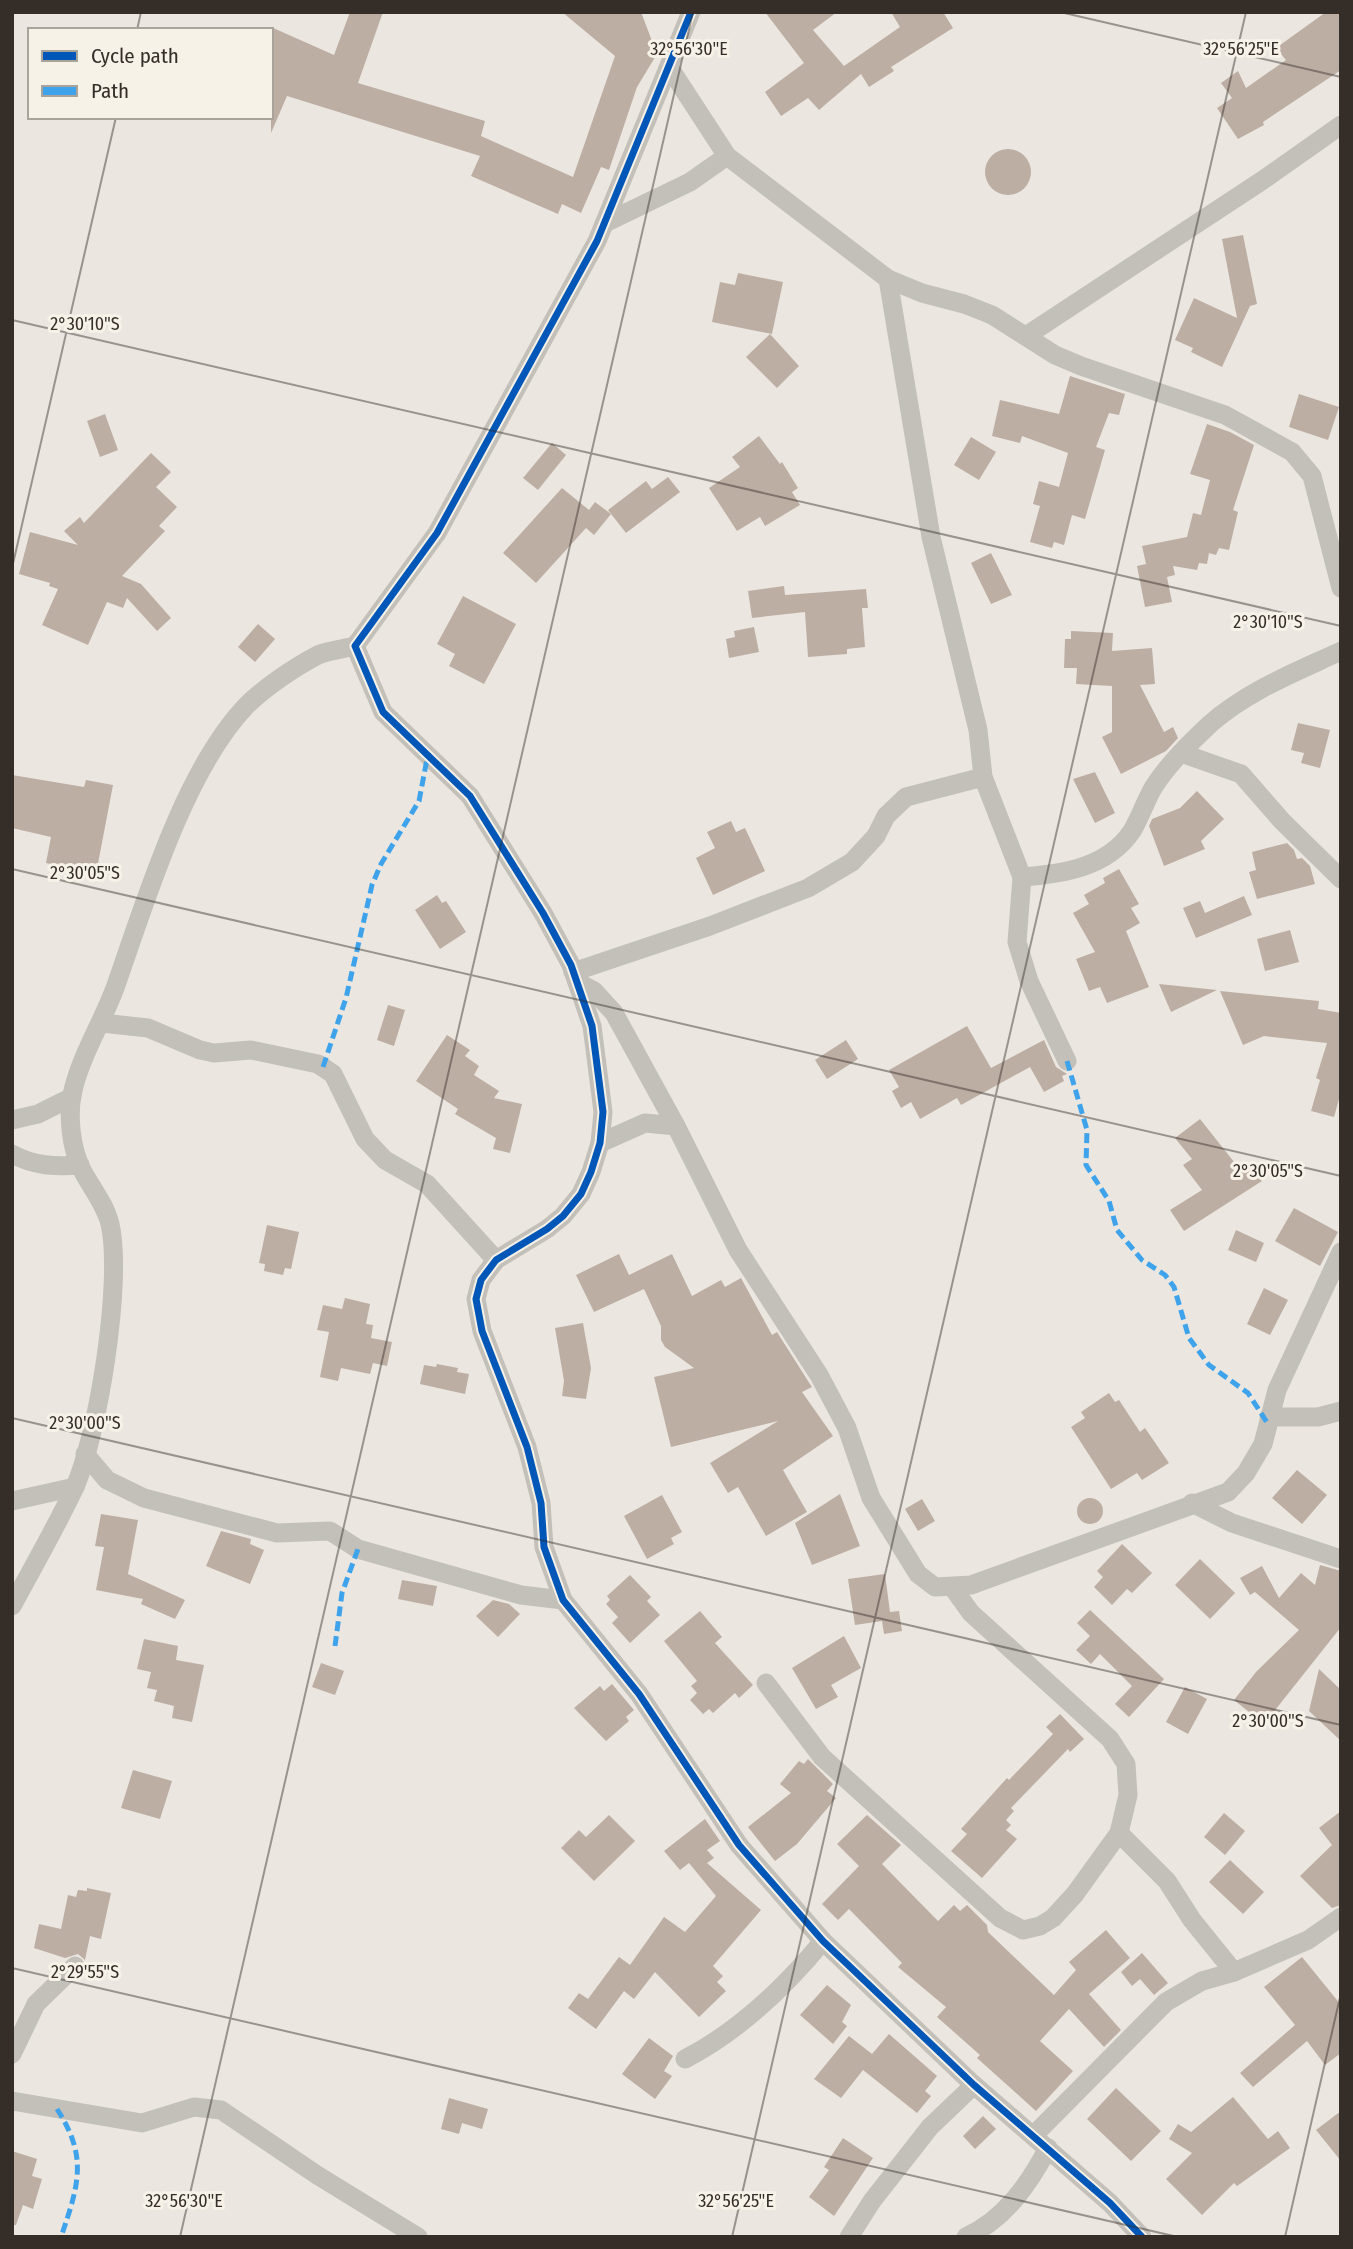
<svg xmlns="http://www.w3.org/2000/svg" width="1353" height="2249" viewBox="0 0 1353 2249" font-family="'Fira Sans Condensed',sans-serif">
<rect width="100%" height="100%" fill="#ebe7e0"/>
<g fill="#bdaea4">
<path d="M350 12H383L358 83 485 121 481 136 573 177 615 56 562 12H641L657 54 637 87 609 170 601 167 581 213 562 204 558 214 471 176 480 156 287 96 271 133V27L334 55Z"/>
<path d="M765 12H837L813 30 844 66 900 27 891 12H943L953 28 891 67 894 71 869 87 861 74 819 110 808 98 781 116 765 92 804 63Z"/>
<path d="M1326 12H1341V70L1263 122 1264 125 1238 139 1217 108 1232 98 1221 83 1238 71 1246 88 1286 60 1276 48Z"/>
<circle cx="1008" cy="172" r="23"/>
<path d="M1243 235 1257 304 1250 306 1222 367 1191 352 1193 348 1175 340 1194 298 1237 318 1222 239Z"/>
<path d="M738 273 783 282 772 334 712 322 720 282 735 285Z"/>
<path d="M770 334 799 366 777 388 746 357Z"/>
<path d="M1070 376 1125 394 1119 415 1109 413 1096 447 1105 450 1085 519 1072 515 1064 545 1054 542 1052 548 1030 542 1040 506 1033 504 1039 481 1059 487 1068 453 1022 436 1020 443 992 436 1000 400 1059 414Z"/>
<path d="M1299 394 1339 407 1328 440 1289 427Z"/>
<path d="M105 414 118 450 100 457 87 421Z"/>
<path d="M1207 424 1230 432 1254 445 1233 510 1238 512 1229 550 1219 548 1216 555 1209 553 1207 564 1199 563 1197 570 1173 566 1175 575 1167 577 1172 602 1145 607 1137 566 1146 564 1142 546 1187 537 1193 513 1201 515 1210 480 1190 474Z"/>
<path d="M759 436 780 464 782 462 798 488 792 492 800 505 765 526 760 517 737 531 709 488 740 467 732 457Z"/>
<path d="M971 437 996 452 979 480 954 465Z"/>
<path d="M552 443 566 455 538 490 523 478Z"/>
<path d="M151 453 171 472 156 487 177 507 159 526 165 531 122 576 141 584 171 618 157 631 127 598 123 608 107 602 88 645 42 625 58 589 49 586 50 583 19 574 30 532 78 545 64 531 80 517 84 523Z"/>
<path d="M668 477 680 492 626 533 608 510 646 481 652 489Z"/>
<path d="M562 488 589 510 595 502 611 514 594 535 586 528 536 583 503 553Z"/>
<path d="M991 553 1012 595 991 604 971 563Z"/>
<path d="M784 586 785 595 866 589 868 608H862L865 647 847 649V654L808 657 805 612 752 618 748 591Z"/>
<path d="M463 596 516 624 484 684 449 666 455 654 437 644Z"/>
<path d="M258 624 275 639 255 662 238 647Z"/>
<path d="M754 627 759 652 729 658 726 639 735 637 734 631Z"/>
<path d="M1071 631 1113 633 1112 651 1152 648 1155 684 1140 685 1164 732 1173 727 1178 738 1166 751 1121 774 1102 737 1112 732V686L1076 684 1077 668H1064L1065 639H1071Z"/>
<path d="M1298 723 1330 730 1320 768 1301 763 1304 753 1291 750Z"/>
<path d="M1095 772 1115 813 1095 823 1073 779Z"/>
<path d="M12 775 84 787 86 780 113 785 96 874 46 863 51 837 12 828Z"/>
<path d="M1197 791 1224 819 1201 841 1205 849 1164 866 1149 826 1152 819 1180 808Z"/>
<path d="M731 821 736 832 745 828 765 871 713 895 696 858 715 848 707 832Z"/>
<path d="M1287 843 1294 850 1297 859 1302 858 1310 866 1315 884 1257 899 1249 872 1256 870 1252 852Z"/>
<path d="M1119 869 1139 904 1131 908 1140 923 1126 931 1149 987 1107 1003 1100 987 1089 991 1076 959 1095 952 1073 913 1089 904 1084 895 1105 883 1103 878Z"/>
<path d="M437 895 442 903 446 901 466 932 440 949 415 910Z"/>
<path d="M1244 896 1252 915 1196 938 1183 908 1200 901 1205 913Z"/>
<path d="M1290 930 1299 962 1265 971 1257 939Z"/>
<path d="M1159 984 1217 990 1171 1012Z"/>
<path d="M1220 991 1319 1001 1318 1009 1341 1013V1092L1334 1117 1311 1111 1320 1080 1316 1078 1327 1043 1264 1036 1243 1045Z"/>
<path d="M388 1005 405 1010 394 1046 377 1040Z"/>
<path d="M967 1026 991 1068 1044 1040 1056 1067 1067 1074 1062 1076 1064 1081 1044 1092 1030 1067 961 1105 957 1098 920 1119 911 1102 901 1108 892 1091 899 1087 889 1070Z"/>
<path d="M447 1035 470 1050 465 1056 479 1066 474 1075 499 1091 494 1098 522 1104 510 1153 493 1149 496 1138 455 1114 458 1109 416 1081Z"/>
<path d="M846 1040 858 1059 827 1079 815 1060Z"/>
<path d="M1200 1119 1238 1167 1243 1162 1262 1181 1184 1231 1170 1210 1202 1190 1183 1165 1192 1159 1175 1138Z"/>
<path d="M1294 1208 1338 1232 1320 1266 1275 1241Z"/>
<path d="M267 1225 299 1232 291 1269 285 1268 283 1275 264 1271 265 1264 259 1263Z"/>
<path d="M1236 1230 1264 1243 1256 1262 1228 1250Z"/>
<path d="M619 1254 629 1275 672 1254 692 1296 721 1280 725 1287 741 1278 772 1335 777 1332 808 1381 812 1387 802 1392 833 1436 783 1470 807 1512 766 1536 738 1487 728 1493 710 1463 778 1421 671 1447 654 1377 694 1368 665 1347 661 1340V1326L644 1289 594 1312 576 1275Z"/>
<path d="M1264 1288 1288 1300 1270 1335 1247 1324Z"/>
<path d="M345 1298 370 1304 366 1324 373 1325 371 1338 392 1342 387 1366 373 1363 370 1374 341 1368 338 1381 320 1377 329 1332 317 1330 323 1305 342 1309Z"/>
<path d="M583 1323 591 1368 586 1399 562 1396 564 1381 555 1328Z"/>
<path d="M437 1364 458 1368 457 1372 469 1374 465 1394 420 1384 424 1365 436 1367Z"/>
<path d="M1109 1393 1115 1402 1119 1400 1140 1432 1145 1428 1169 1463 1142 1480 1137 1473 1111 1489 1071 1427 1085 1418 1081 1412Z"/>
<path d="M1297 1470 1327 1495 1302 1524 1272 1498Z"/>
<path d="M840 1494 860 1546 812 1565 795 1523Z"/>
<path d="M662 1495 682 1532 671 1538 674 1544 647 1559 624 1516Z"/>
<circle cx="1090" cy="1511" r="13"/>
<path d="M922 1499 935 1521 918 1531 905 1509Z"/>
<path d="M101 1514 138 1520 128 1574 185 1600 175 1619 141 1604 143 1599 96 1590 104 1547 95 1546Z"/>
<path d="M221 1531 251 1539 250 1544 264 1550 250 1584 206 1566Z"/>
<path d="M1122 1544 1152 1573 1132 1593 1127 1589 1112 1605 1094 1587 1103 1577 1097 1571Z"/>
<path d="M1200 1559 1235 1593 1210 1619 1175 1585Z"/>
<path d="M1320 1565 1341 1571V1627L1264 1724 1234 1700 1256 1672 1299 1630 1255 1592 1250 1595 1240 1578 1262 1566 1279 1598 1301 1573 1315 1585Z"/>
<path d="M885 1574 890 1612 899 1611 902 1631 884 1634 882 1621 855 1625 848 1579Z"/>
<path d="M630 1575 651 1597 647 1601 660 1615 630 1643 612 1623 618 1617 606 1604 610 1600 607 1596Z"/>
<path d="M402 1580 437 1586 433 1606 398 1599Z"/>
<path d="M493 1600 509 1604 520 1614 498 1637 476 1616Z"/>
<path d="M1090 1610 1164 1679 1129 1717 1115 1704 1132 1686 1100 1654 1091 1664 1076 1650 1090 1636 1077 1623Z"/>
<path d="M700 1611 722 1637 715 1643 753 1685 739 1698 735 1693 713 1713 709 1709 703 1714 690 1700 697 1693 691 1686 697 1681 664 1641Z"/>
<path d="M844 1636 861 1668 831 1685 838 1697 816 1709 792 1668Z"/>
<path d="M144 1639 178 1646 176 1660 204 1665 192 1722 172 1718 174 1706 154 1701 157 1690 147 1688 151 1672 137 1669Z"/>
<path d="M321 1663 344 1671 335 1695 312 1687Z"/>
<path d="M1319 1669 1341 1690V1741L1309 1711Z"/>
<path d="M612 1684 634 1710 626 1717 629 1721 606 1741 574 1708 600 1686 604 1691Z"/>
<path d="M1185 1687 1207 1699 1188 1734 1166 1722Z"/>
<path d="M1060 1714 1084 1739 1070 1752 1068 1749 1011 1808 1014 1811 1006 1820 1011 1825 1006 1830 1017 1839 982 1878 951 1851 967 1834 961 1829 1007 1778 1009 1780 1053 1734 1046 1727Z"/>
<path d="M808 1759 833 1784 827 1791 836 1798 797 1844 775 1861 748 1827 791 1793 780 1784 799 1761 804 1764Z"/>
<path d="M133 1770 172 1781 160 1819 121 1808Z"/>
<path d="M1341 1811V1905L1332 1908 1300 1876 1332 1845 1319 1828Z"/>
<path d="M1224 1813 1245 1831 1225 1855 1204 1837Z"/>
<path d="M609 1815 635 1841 594 1881 561 1848 579 1830 586 1837Z"/>
<path d="M867 1815 901 1845 882 1864 938 1921 954 1905 960 1911 967 1905 987 1925 988 1932 1054 1995 1076 1970 1069 1962 1106 1930 1130 1958 1089 1994 1121 2030 1104 2047 1069 2009 1040 2041 1073 2071 1036 2111 977 2058 980 2055 937 2017 946 2007 898 1967 902 1963 849 1909 838 1920 822 1904 859 1866 837 1844Z"/>
<path d="M705 1819 720 1841 707 1850 714 1858 707 1863 761 1910 713 1966 723 1976 717 1982 726 1991 699 2017 655 1972 634 1999 624 1991 596 2029 568 2008 579 1993 588 1999 619 1957 630 1965 664 1917 685 1932 716 1896 689 1863 680 1870 664 1851Z"/>
<path d="M1230 1860 1264 1892 1243 1914 1209 1882Z"/>
<path d="M87 1888 111 1893 101 1939 90 1936 85 1960 78 1954 65 1958 34 1948 39 1924 61 1929 68 1895 76 1897 78 1890 87 1891Z"/>
<path d="M1142 1953 1168 1983 1154 1995 1140 1979 1132 1986 1121 1972Z"/>
<path d="M1302 1957 1341 2005V2053L1325 2065 1307 2041 1253 2087 1240 2073 1295 2025 1264 1987Z"/>
<path d="M827 1985 851 2005 842 2022 847 2026 833 2044 800 2015Z"/>
<path d="M889 2034 937 2076 925 2091 931 2096 917 2113 863 2070 841 2098 814 2079 849 2036 872 2054Z"/>
<path d="M649 2038 673 2056 664 2071 672 2076 655 2099 622 2074Z"/>
<path d="M1116 2088 1161 2131 1131 2161 1087 2119Z"/>
<path d="M1233 2097 1268 2139 1278 2131 1290 2148 1237 2186 1234 2183 1202 2215 1166 2179 1192 2153 1169 2139 1178 2124 1191 2132Z"/>
<path d="M449 2098 488 2109 482 2129 462 2123 459 2134 441 2129Z"/>
<path d="M1341 2111V2161L1316 2130Z"/>
<path d="M983 2116 996 2129 975 2149 963 2136Z"/>
<path d="M843 2138 873 2158 834 2216 809 2197 829 2170 824 2167Z"/>
<path d="M12 2151 37 2159 32 2176 42 2179 33 2209 23 2205 16 2225H12Z"/>
</g>
<g fill="none" stroke-linecap="round" stroke-linejoin="round">
<g stroke="#c3bfb9" stroke-width="19">
<path d="M691 12 597 241 437 533 355 646 383 712 470 796 543 913 571 965 592 1026 603 1112 600 1143 591 1172 581 1194 563 1216 547 1229 496 1260 481 1280 476 1299 482 1331 527 1447 541 1503 544 1547 563 1600 639 1694 739 1845 823 1941 974 2085 1110 2203 1142 2237"/>
<path d="M669 67 727 156 888 279 922 293 964 304 992 315 1055 355 1081 366 1225 415 1292 452 1312 476 1341 588"/>
<path d="M605 223 690 182 727 156"/>
<path d="M888 279 931 537 978 730 983 777 1022 877 1017 942 1029 981 1067 1061"/>
<path d="M1026 336 1263 180 1341 125"/>
<path d="M1181 753 1241 774 1282 821 1341 879"/>
<path d="M1022 877C1062 874 1107 868 1132 831 1140 818 1145 802 1153 788 1168 764 1190 743 1210 724 1247 691 1296 672 1341 651"/>
<path d="M573 972 710 926 808 888 852 862 876 836 886 816 906 797 983 777"/>
<path d="M577 982 594 991 614 1013 676 1126 738 1250 819 1375 847 1428 871 1498 918 1574 935 1587 971 1585 1228 1492 1246 1473 1263 1444 1277 1390 1341 1252"/>
<path d="M102 1023 148 1028 200 1050 214 1053 251 1050 318 1064 333 1074 365 1139 385 1160 427 1184 496 1260"/>
<path d="M12 1120 38 1114 72 1097"/>
<path d="M600 1143 645 1123 676 1126"/>
<path d="M12 1154C34 1166 56 1167 80 1165"/>
<path d="M1269 1417H1318L1341 1411"/>
<path d="M85 1454 107 1480 144 1498 277 1533 330 1531 358 1549 521 1595 563 1600"/>
<path d="M12 1501 75 1487"/>
<path d="M1192 1503 1232 1523 1341 1559"/>
<path d="M12 1606C33 1567 55 1529 74 1489 98 1436 123 1281 110 1224 105 1203 89 1185 80 1166 71 1145 68 1117 72 1095 79 1059 102 1023 115 988 145 903 184 771 246 706 265 687 295 667 318 655 329 650 344 649 355 646"/>
<path d="M766 1683 822 1757 1000 1918 1023 1930 1040 1926 1053 1918 1075 1894 1119 1833 1128 1795 1126 1764 1110 1739 971 1613 953 1588"/>
<path d="M1119 1833 1167 1881 1192 1920 1234 1972"/>
<path d="M12 2054 36 2004 75 1966"/>
<path d="M685 2059C739 2031 785 1987 823 1941"/>
<path d="M12 2101 142 2123 194 2107 221 2110 317 2175 418 2237"/>
<path d="M1034 2135 1166 2002 1202 1981 1234 1972 1308 1940 1341 1917"/>
<path d="M849 2237 872 2201 930 2127 974 2085"/>
<path d="M966 2237C1005 2219 1029 2184 1048 2148"/>
</g>
<g stroke="#3ea3eb" stroke-width="5" stroke-dasharray="10 5" stroke-linecap="butt">
<path d="M1067 1061 1087 1130 1086 1165 1109 1201 1117 1230 1142 1260 1165 1275 1174 1287 1189 1338 1209 1365 1248 1393 1268 1424"/>
<path d="M323 1067 346 998 372 885 381 864 419 801 428 754"/>
<path d="M335 1646 342 1593 358 1549"/>
<path d="M57 2109C88 2157 79 2184 61 2237"/>
</g>
<defs>
<path id="cycleway" d="M691 12 597 241 437 533 355 646 383 712 470 796 543 913 571 965 592 1026 603 1112 600 1143 591 1172 581 1194 563 1216 547 1229 496 1260 481 1280 476 1299 482 1331 527 1447 541 1503 544 1547 563 1600 639 1694 739 1845 823 1941 974 2085 1110 2203 1142 2237"/>
</defs>
<use href="#cycleway" stroke="#f7f2e8" stroke-width="11"/>
<use href="#cycleway" stroke="#0057b8" stroke-width="7"/>
</g>
<path fill="none" stroke="#342d28" stroke-width="2" stroke-opacity="0.45" d="M1060 12 1341 77M137 30 141 12M12 320 1341 626M12 568 116 117M12 869 1341 1176M12 1418 1341 1725M12 1968 1178 2237M180 2237 693 12M732 2237 1246 12M1285 2237 1341 1993"/>
<g font-size="18" text-anchor="middle" fill="#342d28" stroke="#f7f2e8" stroke-width="6" stroke-linejoin="round" paint-order="stroke">
<text x="689" y="55">32°56'30"E</text>
<text x="1241" y="55">32°56'25"E</text>
<text x="85" y="330">2°30'10"S</text>
<text x="1268" y="628">2°30'10"S</text>
<text x="85" y="879">2°30'05"S</text>
<text x="1268" y="1177">2°30'05"S</text>
<text x="85" y="1429">2°30'00"S</text>
<text x="1268" y="1727">2°30'00"S</text>
<text x="85" y="1978">2°29'55"S</text>
<text x="184" y="2207">32°56'30"E</text>
<text x="736" y="2207">32°56'25"E</text>
</g>
<rect width="1353" height="2249" fill="none" stroke="#342d28" stroke-width="28"/>
<rect x="28" y="28" width="245" height="91" fill="#f7f2e8" stroke="#a9a39b" stroke-width="2"/>
<rect x="42" y="51" width="35" height="10" fill="#0057b8" stroke="#a9a39b" stroke-width="2"/>
<text x="91" y="63" font-size="21" fill="#342d28">Cycle path</text>
<rect x="42" y="86" width="35" height="10" fill="#3ea3eb" stroke="#a9a39b" stroke-width="2"/>
<text x="91" y="98" font-size="21" fill="#342d28">Path</text>
</svg>
